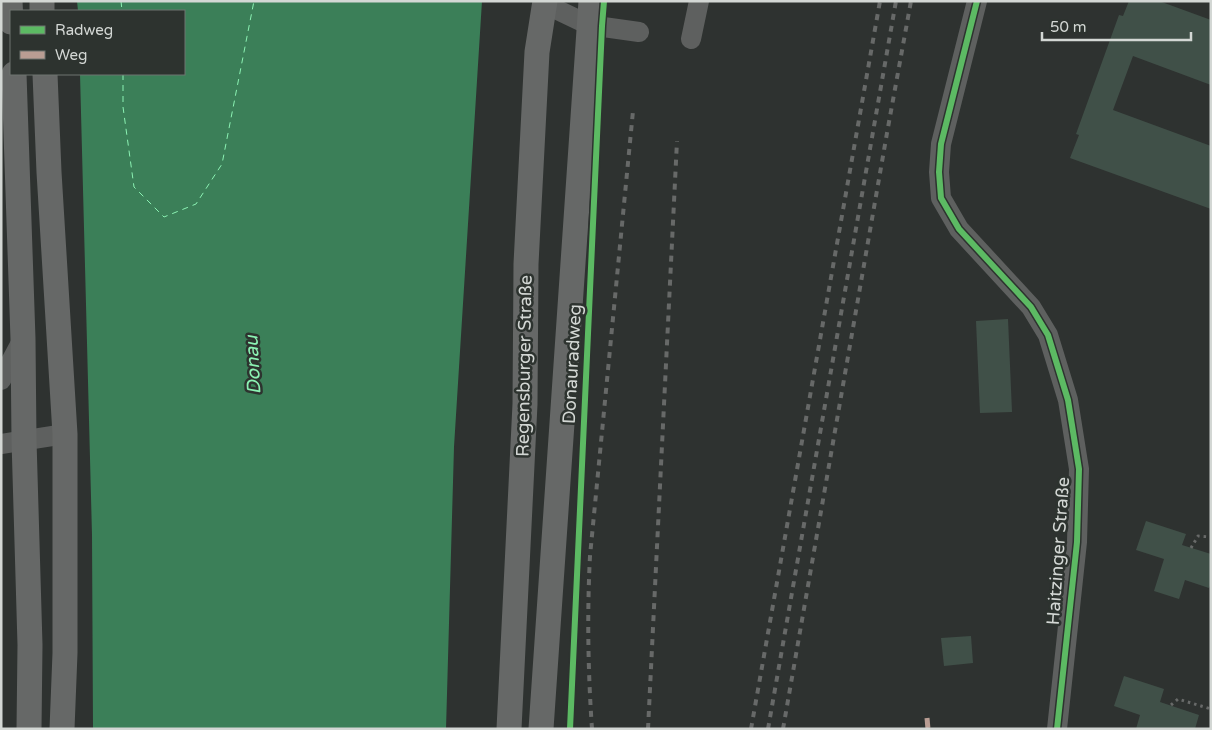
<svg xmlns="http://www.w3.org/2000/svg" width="1212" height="730" viewBox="0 0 1212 730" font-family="'Varela Round',sans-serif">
<rect width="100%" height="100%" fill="#2e3230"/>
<path fill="#3b7f58" d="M77 1H482L454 447 446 729H93L92 535 80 74H184V11H78Z"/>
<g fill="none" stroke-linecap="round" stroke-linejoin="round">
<g stroke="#8bf2b3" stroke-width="1" stroke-dasharray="6 5" stroke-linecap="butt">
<path d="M121 1 122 11"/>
<path d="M123 74V107L134 187 164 217 196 204 222 164 254 1"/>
</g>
</g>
<g fill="#405048">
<path d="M1129 1H1159L1211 20V85L1133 56 1113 110 1211 146V209L1070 158 1079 135 1076 134 1119 15 1123 16Z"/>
<path d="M1008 319 1012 412 980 413 976 321Z"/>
<path d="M1146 521 1186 534 1182 545 1211 554V584L1209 588 1185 580 1179 599 1154 591 1164 559 1136 550Z"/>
<path d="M971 636 973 663 944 666 941 638Z"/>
<path d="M1124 676 1164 689 1160 702 1199 715 1195 729H1136L1140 715 1114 706Z"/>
</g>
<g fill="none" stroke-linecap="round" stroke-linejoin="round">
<g stroke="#686a69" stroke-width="3" stroke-dasharray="2.5 4" stroke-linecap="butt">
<path d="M1191 548 1198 536 1211 537"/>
<path d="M1171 705 1178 699 1211 709"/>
</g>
<g stroke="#5e605f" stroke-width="20">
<path d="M977 1 941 144 939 172 941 198 959 229 1031 307 1048 335 1068 400 1079 469 1077 542 1057 729"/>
<path d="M545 4 589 25 639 32"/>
<path d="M691 39 699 1"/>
<path d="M1 380 23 339"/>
<path d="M1 444 65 434"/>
</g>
<g stroke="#666867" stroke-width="25">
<path d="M10 1 11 22"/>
<path d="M42 1V11"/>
<path d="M14 74 23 339 24 440 30 645 29 729"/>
<path d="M45 74 49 172 65 434V653L62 729"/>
<path d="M509 729 525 404 526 264 537 52 545 1"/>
<path d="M541 729 591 1"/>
</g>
<g stroke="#676968" stroke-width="4" stroke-dasharray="6 6" stroke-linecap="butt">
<path d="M592 729C588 671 587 614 590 556L633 111"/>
<path d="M648 729 677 141"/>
<path d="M751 729 880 1"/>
<path d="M768 729 896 1"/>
<path d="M783 729 887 133 911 1"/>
</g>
<path stroke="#b99d93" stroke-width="5" stroke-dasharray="10 5" stroke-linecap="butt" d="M927 718 928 729"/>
<defs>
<g id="cycleway">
<path d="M977 1 941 144 939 172 941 198 959 229 1031 307 1048 335 1068 400 1079 469 1077 542 1057 729"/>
<path d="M570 729 602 26 604 1"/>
</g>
</defs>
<use href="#cycleway" stroke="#2d332f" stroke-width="9"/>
<use href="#cycleway" stroke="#5cba63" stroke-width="6"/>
</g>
<g text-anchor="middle" stroke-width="5" stroke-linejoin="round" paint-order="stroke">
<g font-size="18" fill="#d3d7d4" stroke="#2d332f">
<text transform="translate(572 364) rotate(-87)" y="6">Donauradweg</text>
<text transform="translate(524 366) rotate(-89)" y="6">Regensburger Straße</text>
<text transform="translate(1058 551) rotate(-86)" y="6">Haitzinger Straße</text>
</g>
<g font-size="19" font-style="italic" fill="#8bf2b3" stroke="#2d332f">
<text transform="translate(252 365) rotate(-93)" y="7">Donau</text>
</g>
</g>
<rect width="1212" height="730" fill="none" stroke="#d3d7d4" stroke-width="5"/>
<rect x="10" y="10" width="175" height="65" fill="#2d332f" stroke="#6f7571"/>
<rect x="20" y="26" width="25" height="8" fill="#5cba63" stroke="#6f7571"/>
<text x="55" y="35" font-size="15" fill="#d3d7d4">Radweg</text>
<rect x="20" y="51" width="25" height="8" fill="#b99d93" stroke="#6f7571"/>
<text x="55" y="60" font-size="15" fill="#d3d7d4">Weg</text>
<path d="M1042 32v8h149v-8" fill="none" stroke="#d3d7d4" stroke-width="2.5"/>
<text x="1050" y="32" font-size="15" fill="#d3d7d4" stroke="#2d332f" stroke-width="4" paint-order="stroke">50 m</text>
</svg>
